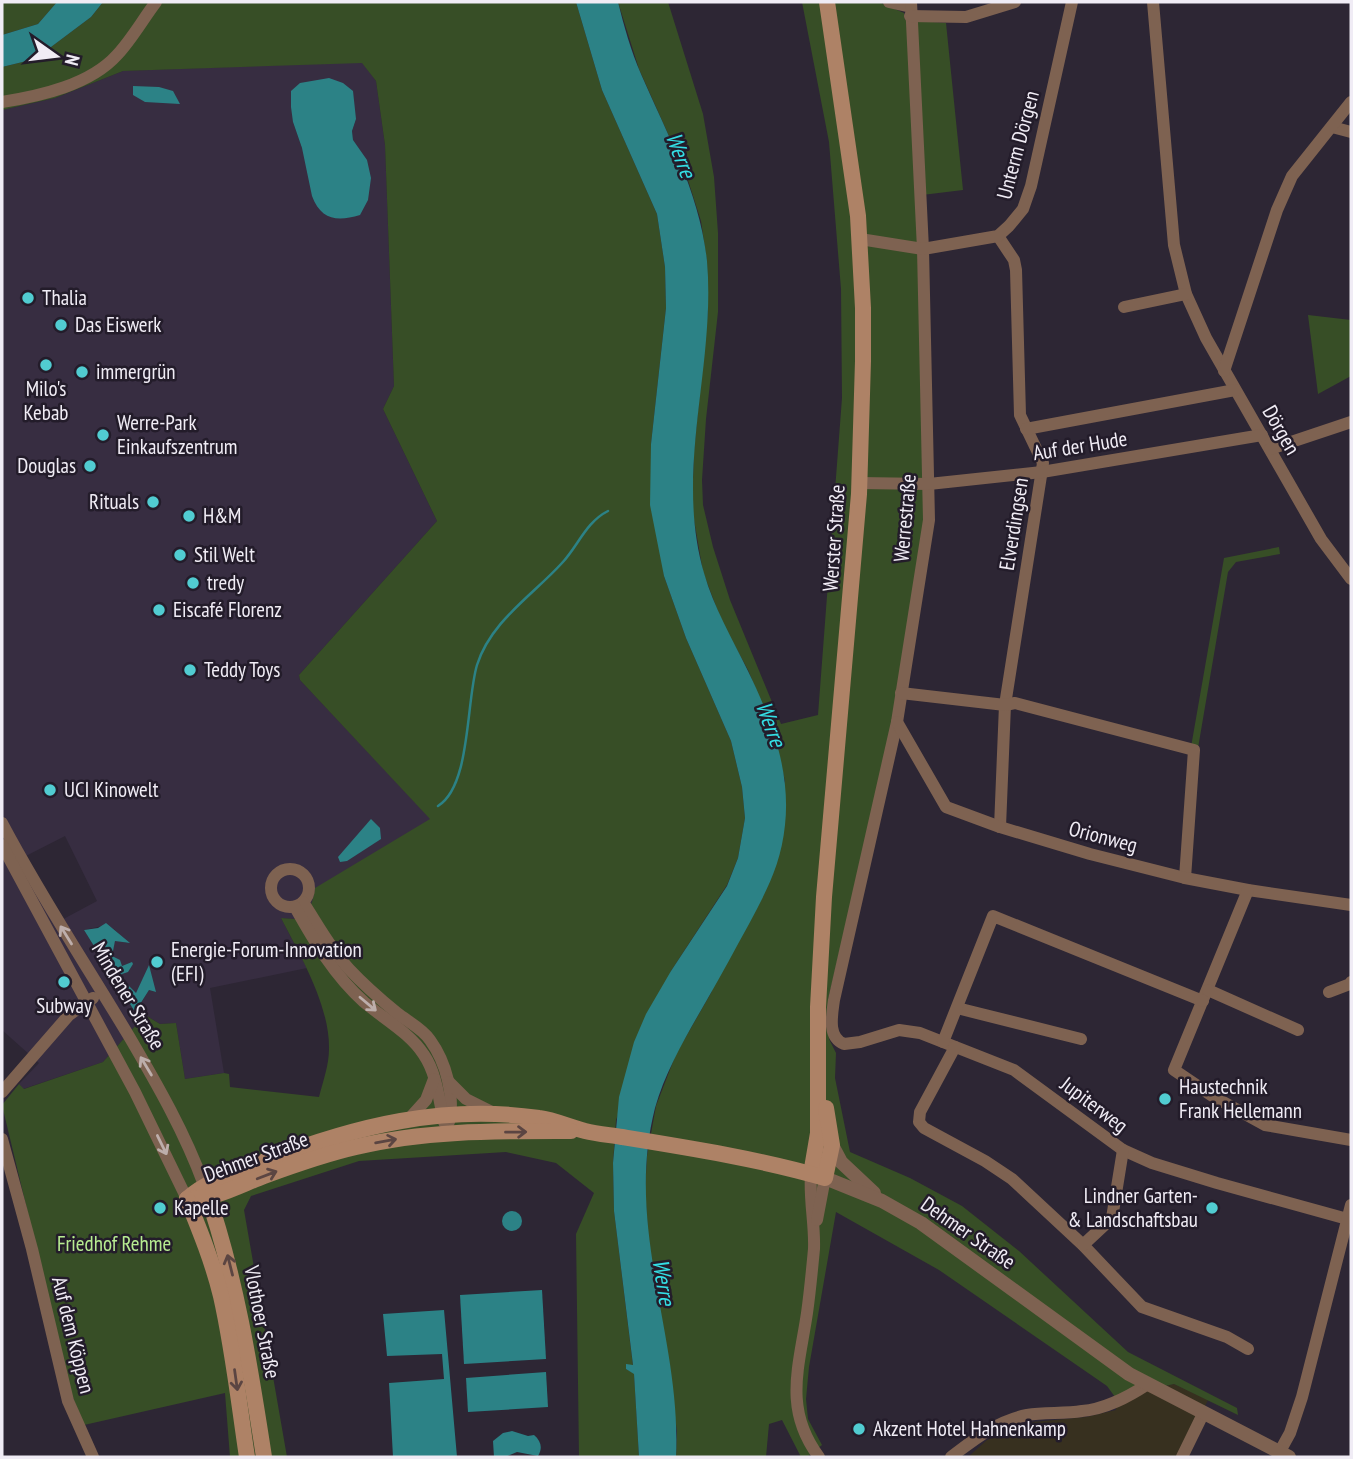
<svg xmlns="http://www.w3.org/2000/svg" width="1353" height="1459" viewBox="0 0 1353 1459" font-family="'PT Sans Narrow',sans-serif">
<rect width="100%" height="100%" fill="#2d2634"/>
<path fill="#372d41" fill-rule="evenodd" d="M362 62 376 81 385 145 394 386 383 409 437 521 299 675 300 680 431 819 294 919 281 918 307 968 210 988 224 1073 185 1079 176 1023 160 1024 145 1015 103 1062 23 1089 19 1084 39 1063 2 1030V110L55 98 123 71ZM356 119 352 131 353 140 302 148 293 122ZM65 836 97 901 56 923 20 859ZM102 926 114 929 127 943 115 940 111 957 121 966 132 963 121 973 123 986 136 994 149 966 155 992 149 990 135 1012 84 930Z"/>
<path fill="#37301f" d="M1174 1384 1208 1400 1181 1457H968L987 1440 1033 1422 1086 1417 1116 1410 1115 1397Z"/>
<g fill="#374e26">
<path d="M2 2H57L38 24 2 35Z"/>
<path d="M103 2H576L602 90 657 214 665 267 666 308 651 444 664 576 686 638 731 741 742 787 745 818 738 858 727 885 671 971 616 1120 613 1163 614 1211 633 1366 626 1369 634 1373 639 1457H579L576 1234 594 1193 556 1163 506 1152 359 1161 251 1196 244 1210 287 1457H230L225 1393 84 1425 71 1393 2 1105 19 1084 24 1089 103 1062 145 1015 160 1024 176 1023 185 1079 224 1073 229 1074 230 1087 319 1097C323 1081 329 1065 329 1049 330 1006 300 955 281 918L295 919C311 909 312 906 315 888L430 819 300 680 299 675 437 521 383 409 394 386 385 145 376 81 362 63 123 71 55 98 2 110V67L35 59 91 17Z"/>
<path d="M618 2H668L703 114 714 177 718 233V312L706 419 702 480 703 505 713 547 730 600 781 724 818 715 842 398 841 289 829 142 802 2H879L904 13 905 20 946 23 963 190 922 195 927 519 897 709 828 1000 829 1039 836 1053 835 1078 850 1152 910 1178 962 1206 1019 1251 1128 1352 1237 1408 1238 1415 1174 1384 1115 1397 1107 1386 939 1270 836 1212 809 1367 806 1399 808 1419 822 1445 807 1457H801L782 1420 769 1424 766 1457H676L677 1431 649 1243 645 1192 647 1156 656 1106 676 1054 711 993 785 781 773 730 748 670 722 622 703 572 692 508 694 451 708 311 707 262 701 221 686 174 639 69Z"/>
<path d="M1308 315 1351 320V376L1318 394Z"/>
<path d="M1279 547 1280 554 1236 562 1228 572 1198 748 1191 747 1224 558Z"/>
</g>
<g fill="#2c8286">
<path d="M57 2H103L91 17 35 59 2 67V35L38 24Z"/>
<path d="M576 2H618C624 26 631 51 641 74 668 136 700 194 707 261 716 366 674 470 704 573 714 608 732 638 748 671 771 718 791 771 785 825 781 864 767 890 749 924 735 949 722 974 708 998 688 1033 666 1069 655 1108 624 1229 682 1339 676 1457H639L634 1374 626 1369V1364L633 1365 614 1211 613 1163 619 1097 634 1042 646 1014 671 971 727 886 738 858 745 818 742 787 731 741 686 638 664 576 650 505 651 444 666 308 665 267 657 214 602 90Z"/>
<path d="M329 78 343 83 353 91 356 119 352 131 353 140 367 160 371 178 368 200 360 215C337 222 321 220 312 196L302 148 293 122 291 107V91L300 83Z"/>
<path d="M133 86 159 87 173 91 180 104 145 102 133 95Z"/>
<path d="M371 819 380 828 381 839 347 861 340 862 338 857Z"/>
<path d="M106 923 130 943 115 941 112 956 120 960 122 966 132 962 133 964 128 972 122 974 123 985H128L136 993 149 965 156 992 149 990 135 1012 84 930 98 928Z"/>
<circle cx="512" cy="1221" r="10"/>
<path d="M542 1290 546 1359 464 1364 460 1295Z"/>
<path d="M444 1310 457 1457H393L389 1383 444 1379 442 1354 387 1356 383 1314Z"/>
<path d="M546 1372 548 1407 468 1412 466 1378Z"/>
<path d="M512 1431 528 1436 534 1435C541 1441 543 1448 538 1456L517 1452 505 1457H494L493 1441 503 1433Z"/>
</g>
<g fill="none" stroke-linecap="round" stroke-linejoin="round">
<path stroke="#2c8286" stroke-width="2.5" d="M438 806C471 786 466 701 477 665 491 621 533 595 562 563 578 546 586 522 608 511"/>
<g stroke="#7e6251" stroke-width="12">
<path d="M889 2 911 7"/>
<path d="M911 2 923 249 929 520 897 722 834 1000C832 1015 827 1037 844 1044L860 1042 899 1030 920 1033 1014 1070 1123 1150 1152 1163 1217 1183 1351 1220"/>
<path d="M1153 2 1174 245 1186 294 1206 338 1321 539 1351 579"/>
<path d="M910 16 966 17 1015 2"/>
<path d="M2 102C40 96 90 85 117 55 132 39 143 19 156 2"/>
<path d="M1332 127 1351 132"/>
<path d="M998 236 1014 260 1016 270 1020 415 1043 463 1005 705 1000 827"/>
<path d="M860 239 923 249 998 236 1009 226 1023 209 1031 186 1072 2"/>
<path d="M1124 307 1186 294"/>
<path d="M1224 371 1277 210 1292 176 1351 102"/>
<path d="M1026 429 1235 390"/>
<path d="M1270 449 1351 422"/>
<path d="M859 483 929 484 1042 472 1262 435"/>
<path d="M901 693 1005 705 1015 703 1194 750 1185 878"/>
<path d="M897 722 946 807 1000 827 1090 854 1185 878 1248 890 1351 905"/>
<path d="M2 823C41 897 87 966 130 1038 158 1086 185 1133 204 1185"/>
<path d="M2 845 135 1092 187 1199"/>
<circle cx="290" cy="888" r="19"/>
<path d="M1248 890 1174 1070 1214 1097 1265 1125 1351 1140"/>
<path d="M303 902C318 925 330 948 349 969 364 985 380 999 397 1013 407 1021 423 1029 430 1040 446 1062 455 1096 449 1122"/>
<path d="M295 907C314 941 334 975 364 1002 384 1019 410 1033 424 1055 437 1074 439 1101 444 1122"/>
<path d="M1208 990 1298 1030"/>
<path d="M1329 992 1350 984 1351 982"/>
<path d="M957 1008 1081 1039"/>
<path d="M943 1042 993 916 1203 1001"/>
<path d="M955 1047 920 1112 919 1122 924 1128 985 1161 1012 1179 1083 1245 1142 1307 1227 1337 1248 1349"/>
<path d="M449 1082 466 1099 494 1113"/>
<path d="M2 1092 69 1015 93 998"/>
<path d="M408 1120 426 1100 434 1079"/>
<path d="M2 1139 32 1249 68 1401 93 1457"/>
<path d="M811 1174C809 1199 815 1224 814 1249 812 1270 810 1292 807 1313 799 1367 783 1409 819 1457"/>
<path d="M817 1220 825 1178"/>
<path d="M1083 1245 1112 1218 1123 1150"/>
<path d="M1279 1453 1290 1433 1302 1397 1351 1205"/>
<path d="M951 1457C975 1439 997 1421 1027 1415 1045 1412 1064 1414 1082 1411 1106 1409 1128 1397 1148 1384"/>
<path d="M1182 1457 1203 1414"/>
</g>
<g stroke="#7e6251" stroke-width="14">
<path d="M832 1145 841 1162 874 1193"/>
<path d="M825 1178 882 1201 921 1223 1129 1374 1289 1457"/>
</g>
<g stroke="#ae8266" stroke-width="16">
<path d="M811 1174 818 1133V1007L824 897 859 494 863 361V308L858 216 827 2"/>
<path d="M205 1188C236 1276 250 1366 264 1457"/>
<path d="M187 1199C209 1179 241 1171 268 1160 355 1126 445 1104 539 1118 555 1120 569 1127 585 1131 597 1134 610 1135 622 1137 690 1148 759 1159 825 1178L832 1145 826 1108"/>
<path d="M187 1199C214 1200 240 1185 264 1176 294 1165 325 1154 356 1147 426 1130 499 1131 571 1131"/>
<path d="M187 1199C200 1231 213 1263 221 1296 233 1349 239 1404 247 1457"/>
</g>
</g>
<defs><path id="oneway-shaft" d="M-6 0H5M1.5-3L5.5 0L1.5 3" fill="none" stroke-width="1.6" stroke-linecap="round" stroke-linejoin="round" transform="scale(1.75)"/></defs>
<g stroke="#bdaeab">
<use href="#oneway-shaft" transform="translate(66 935) rotate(-122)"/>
<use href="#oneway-shaft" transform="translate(368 1004) rotate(40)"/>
<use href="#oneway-shaft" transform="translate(146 1066) rotate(-121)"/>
<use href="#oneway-shaft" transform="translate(162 1145) rotate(64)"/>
</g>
<g stroke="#5b4542">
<use href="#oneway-shaft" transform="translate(516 1132) rotate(-1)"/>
<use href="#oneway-shaft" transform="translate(386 1141) rotate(-10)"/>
<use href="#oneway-shaft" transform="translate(267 1175) rotate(-21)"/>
<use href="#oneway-shaft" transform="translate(230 1265) rotate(-104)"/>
<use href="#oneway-shaft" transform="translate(236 1380) rotate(82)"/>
</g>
<g fill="#51ccd1" stroke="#231c2a" stroke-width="2.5">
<circle cx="28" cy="298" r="7"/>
<circle cx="61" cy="325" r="7"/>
<circle cx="46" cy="365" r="7"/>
<circle cx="82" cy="372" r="7"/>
<circle cx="103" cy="435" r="7"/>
<circle cx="90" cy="466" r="7"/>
<circle cx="153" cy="502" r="7"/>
<circle cx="189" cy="516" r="7"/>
<circle cx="180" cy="555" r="7"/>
<circle cx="193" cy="583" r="7"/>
<circle cx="159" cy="610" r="7"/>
<circle cx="190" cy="670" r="7"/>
<circle cx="50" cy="790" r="7"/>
<circle cx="157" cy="962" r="7"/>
<circle cx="64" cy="982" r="7"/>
<circle cx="1165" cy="1099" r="7"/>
<circle cx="160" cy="1208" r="7"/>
<circle cx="1212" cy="1208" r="7"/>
<circle cx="859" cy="1429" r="7"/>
</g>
<g text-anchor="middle" stroke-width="5" stroke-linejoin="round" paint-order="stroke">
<g font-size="21" fill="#f0ecf5" stroke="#231c2a">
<text transform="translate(1018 145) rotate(-75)" y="7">Unterm Dörgen</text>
<text transform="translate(1281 430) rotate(60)" y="7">Dörgen</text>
<text transform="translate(1080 446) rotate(-9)" y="7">Auf der Hude</text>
<text transform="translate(905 518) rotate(-85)" y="7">Werrestraße</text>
<text transform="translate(1014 524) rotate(-81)" y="7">Elverdingsen</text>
<text transform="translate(834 538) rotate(-86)" y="7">Werster Straße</text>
<text transform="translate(1103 837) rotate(15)" y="7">Orionweg</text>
<text transform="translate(128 996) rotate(59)" y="7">Mindener Straße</text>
<text transform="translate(1094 1105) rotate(37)" y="7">Jupiterweg</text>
<text transform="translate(256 1157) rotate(-20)" y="7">Dehmer Straße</text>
<text transform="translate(968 1233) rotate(35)" y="7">Dehmer Straße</text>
<text transform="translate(262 1322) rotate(79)" y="7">Vlothoer Straße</text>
<text transform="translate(73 1335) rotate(76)" y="7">Auf dem Köppen</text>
</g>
<g font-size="21" fill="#f0ecf5" stroke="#231c2a" text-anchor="start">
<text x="42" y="305">Thalia</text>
<text x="75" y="332">Das Eiswerk</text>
<text x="96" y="379">immergrün</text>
<text x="46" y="396" text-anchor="middle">Milo's<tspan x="46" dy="24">Kebab</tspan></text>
<text x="117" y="430">Werre-Park<tspan x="117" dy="24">Einkaufszentrum</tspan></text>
<text x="76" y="473" text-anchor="end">Douglas</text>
<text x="139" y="509" text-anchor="end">Rituals</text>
<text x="203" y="523">H&amp;M</text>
<text x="194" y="562">Stil Welt</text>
<text x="207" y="590">tredy</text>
<text x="173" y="617">Eiscafé Florenz</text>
<text x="204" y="677">Teddy Toys</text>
<text x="64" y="797">UCI Kinowelt</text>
<text x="171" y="957">Energie-Forum-Innovation<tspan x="171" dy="24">(EFI)</tspan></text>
<text x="64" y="1013" text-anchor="middle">Subway</text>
<text x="1179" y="1094">Haustechnik<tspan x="1179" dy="24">Frank Hellemann</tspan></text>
<text x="1198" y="1203" text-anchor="end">Lindner Garten-<tspan x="1198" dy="24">&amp; Landschaftsbau</tspan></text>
<text x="174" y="1215">Kapelle</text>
<text x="873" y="1436">Akzent Hotel Hahnenkamp</text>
</g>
<g font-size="21" fill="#b7ec91" stroke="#231c2a">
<text x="114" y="1251">Friedhof Rehme</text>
</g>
<g font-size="23" font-style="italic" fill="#34dee4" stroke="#231c2a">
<text transform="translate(681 155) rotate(70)" y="8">Werre</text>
<text transform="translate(771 724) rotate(70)" y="8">Werre</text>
<text transform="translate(664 1282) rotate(81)" y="8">Werre</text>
</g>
</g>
<rect width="1353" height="1459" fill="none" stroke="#f0ecf5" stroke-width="7"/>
<g transform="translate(56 56) rotate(104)" stroke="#231c2a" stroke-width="5" paint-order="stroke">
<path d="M0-5L12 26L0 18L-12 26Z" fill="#f0ecf5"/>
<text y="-10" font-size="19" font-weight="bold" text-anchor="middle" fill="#f0ecf5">N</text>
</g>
</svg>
